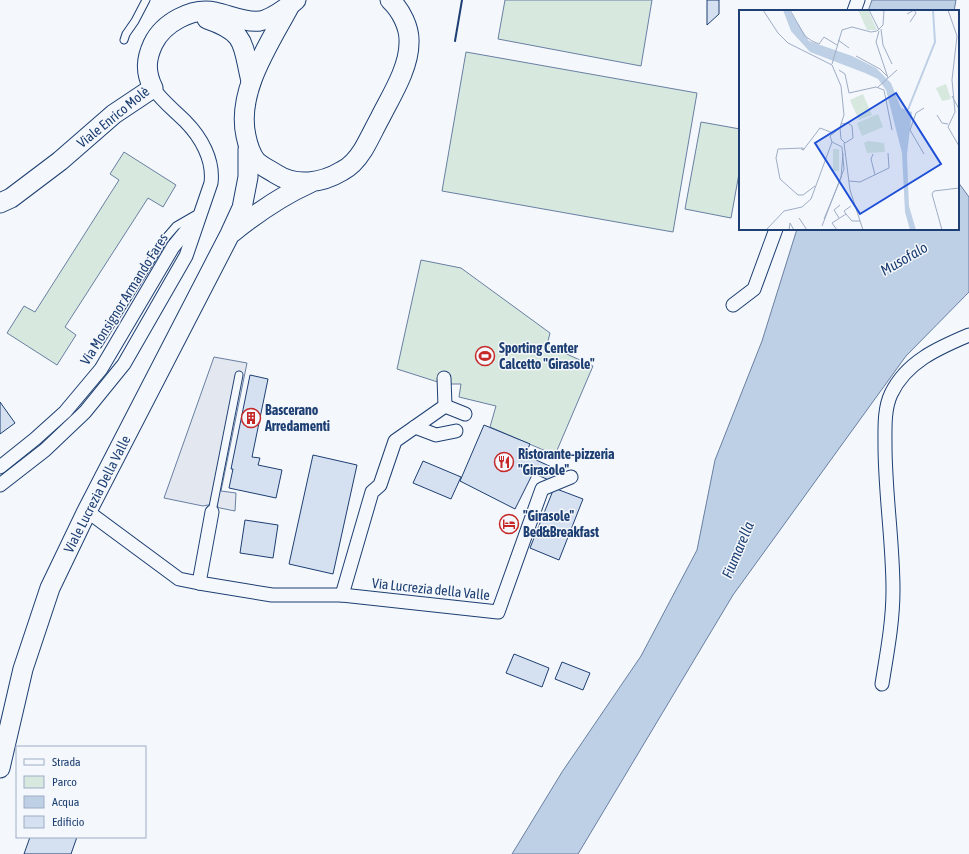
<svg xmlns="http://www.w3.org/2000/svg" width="969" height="854" viewBox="0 0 969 854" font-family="'Asap Condensed',sans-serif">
<rect width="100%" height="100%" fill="#f4f7fb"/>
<g fill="#d7e8df" stroke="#687fa3">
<path d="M505 0H652L641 66 498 39Z"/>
<path d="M466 52 697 93 673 232 442 191Z"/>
<path d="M701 122 740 129V168L731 218 685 209Z"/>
<path d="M124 152 176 185 163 207 148 198 65 327 76 335 57 365 7 333 24 306 35 312 119 180 110 174Z"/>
<path d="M421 260 461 268 550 333 547 345 593 366 555 455 490 427 496 406 459 397 461 384H444L397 369Z"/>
</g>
<path fill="#e3e8f0" stroke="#687fa3" d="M214 357 247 363 221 491 236 493 235 511 220 508 213 504 203 506 164 498Z"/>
<g fill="#bed0e5" stroke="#687fa3">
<path d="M872 0H956L954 11H868Z"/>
<path d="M958 182 969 197V292L906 356 733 595 578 854H512L562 772 641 656 697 550 715 460 762 341 797 229H958Z"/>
</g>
<g fill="#d5e0f0" stroke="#1d3f73">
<path d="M707 0H719V14L707 25Z"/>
<path d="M250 375 268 379 252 457 260 458 258 465 282 470 276 498 229 488 233 469H231Z"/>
<path d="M0 402 15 423 0 434Z"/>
<path d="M484 425 530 444 525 455 556 469 551 481 533 473 515 509 460 481Z"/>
<path d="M313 455 357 465 333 574 289 564Z"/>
<path d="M423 461 461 477 451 499 413 483Z"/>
<path d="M554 488 583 499 559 560 530 548Z"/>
<path d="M245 520 278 525 273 558 240 553Z"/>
<path d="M514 654 549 668 542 687 506 673Z"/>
<path d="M562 662 590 673 583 690 555 679Z"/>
<path d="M30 837H77L71 854H24Z"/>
</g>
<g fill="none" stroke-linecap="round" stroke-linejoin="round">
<defs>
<g id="lane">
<path d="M124 40 126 34 135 21 146 0"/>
<path d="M98 345 163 241 176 226 195 215"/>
<path d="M212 512 239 375"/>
</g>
<g id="street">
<path d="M854 11 858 0"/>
<path d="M733 305 754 289 776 229"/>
<path d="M444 378 445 406"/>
<path d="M445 406 465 414"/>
<path d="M415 427 436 435 456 431"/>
<path d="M0 467 35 439 65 412 101 369 173 247 196 219"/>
<path d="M0 485 45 450 85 412 124 364 186 256 211 183C214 160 201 137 185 121 174 110 162 101 153 88"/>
<path d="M87 511 179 579 199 583 272 595H342L498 612 542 489 571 477"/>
<path d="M199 583 212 512"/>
<path d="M342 595 372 492 380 485 395 441 445 406"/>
<path d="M882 684C887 653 893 622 893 590 893 542 885 493 885 445 885 428 884 409 891 394 906 362 938 348 969 335"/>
</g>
<g id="secondary">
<path d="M296 0 290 5C270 43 236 91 246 136 248 146 250 153 256 161 261 166 270 170 276 174 296 187 322 183 342 171 350 167 358 158 363 150 369 140 374 129 380 118 391 96 409 68 409 43 410 28 401 10 390 0"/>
<path d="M207 19C248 33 242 45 251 81"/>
<path d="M0 203 11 198 60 161 114 114 153 88C145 72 146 59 153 44 163 23 192 7 215 12 229 15 246 23 260 21 272 19 281 11 290 5"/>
<path d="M233 232C258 212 281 196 310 183"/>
<path d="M0 768 23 669 50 588 87 511 230 234 242 208 248 177V149"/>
</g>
</defs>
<use href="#lane" stroke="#1d3f73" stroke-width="9"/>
<use href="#street" stroke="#1d3f73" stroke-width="15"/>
<use href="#secondary" stroke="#1d3f73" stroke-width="21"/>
<use href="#lane" stroke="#f4f7fb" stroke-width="7"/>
<use href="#street" stroke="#f4f7fb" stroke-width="13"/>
<use href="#secondary" stroke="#f4f7fb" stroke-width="19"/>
<path stroke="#1d3f73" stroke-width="2" d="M455 41 462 0"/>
</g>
<defs>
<symbol id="stadium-ring" viewBox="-11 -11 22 22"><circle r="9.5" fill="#f4f7fb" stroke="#c62828" stroke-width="1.5"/><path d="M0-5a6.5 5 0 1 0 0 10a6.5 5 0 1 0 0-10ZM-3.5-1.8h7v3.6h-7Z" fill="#c62828"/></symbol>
<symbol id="building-ring" viewBox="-11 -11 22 22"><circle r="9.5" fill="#f4f7fb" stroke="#c62828" stroke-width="1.5"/><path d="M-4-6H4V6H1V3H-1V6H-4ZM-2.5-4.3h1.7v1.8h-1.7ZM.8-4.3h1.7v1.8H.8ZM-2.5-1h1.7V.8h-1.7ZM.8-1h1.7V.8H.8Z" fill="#c62828"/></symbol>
<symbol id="restaurant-ring" viewBox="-11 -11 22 22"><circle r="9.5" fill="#f4f7fb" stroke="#c62828" stroke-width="1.5"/><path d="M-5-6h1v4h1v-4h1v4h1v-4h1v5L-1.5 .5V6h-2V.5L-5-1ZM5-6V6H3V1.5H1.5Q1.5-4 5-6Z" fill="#c62828"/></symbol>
<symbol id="hotel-ring" viewBox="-11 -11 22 22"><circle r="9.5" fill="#f4f7fb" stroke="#c62828" stroke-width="1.5"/><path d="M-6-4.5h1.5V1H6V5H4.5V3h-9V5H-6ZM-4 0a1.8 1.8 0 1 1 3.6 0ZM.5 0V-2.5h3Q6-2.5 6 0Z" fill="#c62828"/></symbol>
</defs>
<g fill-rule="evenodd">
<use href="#stadium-ring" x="474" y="345" width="22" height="22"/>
<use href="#building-ring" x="240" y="407" width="22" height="22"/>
<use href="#restaurant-ring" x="493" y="451" width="22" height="22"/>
<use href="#hotel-ring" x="498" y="513" width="22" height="22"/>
</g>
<g text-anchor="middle" stroke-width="3" stroke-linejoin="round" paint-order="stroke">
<g font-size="14" fill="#1d3f73" stroke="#f4f7fb">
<text transform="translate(113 117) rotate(-39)" y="5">Viale Enrico Molè</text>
<text transform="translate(124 299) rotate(-58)" y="5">Via Monsignor Armando Fares</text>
<text transform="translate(97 494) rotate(-63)" y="5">Viale Lucrezia Della Valle</text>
<text transform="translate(431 589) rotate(6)" y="5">Via Lucrezia della Valle</text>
</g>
<g font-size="14" font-weight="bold" fill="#1d3f73" stroke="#f4f7fb" text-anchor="start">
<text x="499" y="353">Sporting Center<tspan x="499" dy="16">Calcetto "Girasole"</tspan></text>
<text x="265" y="415">Bascerano<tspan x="265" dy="16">Arredamenti</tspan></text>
<text x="518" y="459">Ristorante-pizzeria<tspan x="518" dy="16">"Girasole"</tspan></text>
<text x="523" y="521">"Girasole"<tspan x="523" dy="16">Bed&amp;Breakfast</tspan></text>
</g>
<g font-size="15" font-style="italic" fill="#1d3f73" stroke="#f4f7fb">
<text transform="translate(904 259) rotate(-30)" y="5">Musofalo</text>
<text transform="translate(738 550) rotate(-67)" y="5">Fiumarella</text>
</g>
</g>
<g transform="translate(739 10)">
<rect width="220" height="220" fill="#f4f7fb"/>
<path d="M119 0H129L138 20H128ZM207 74 212 89 203 91 197 78ZM124 84 133 105 120 110 111 90ZM139 104 144 117 123 126 118 113ZM129 131 145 133 146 142 128 143 125 133ZM94 139H100V161H94Z" fill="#d7e8df"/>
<path d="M44 0H50L70 31 113 46 137 58 152 73 162 98 173 102 168 144 169 173 170 196 177 220H171L166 202 163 143 147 80 139 69 126 63 71 42 52 21Z" fill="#bed0e5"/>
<path fill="none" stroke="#bed0e5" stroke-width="2" d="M168 102 196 32 194 0"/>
<path fill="none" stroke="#9eadc5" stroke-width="1" d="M24 0 39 23 49 33 93 55M51 0 66 26 73 31 80 34 85 27 98 35M130 0 140 20M209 0 218 26 213 70 216 102 209 117 220 136M168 4 175 0 177 3 171 12M142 19 144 35 153 54M140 21 137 32 149 68M99 30 110 38M117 46 141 59 149 67M93 54 103 20 113 17 132 22 138 21 144 15 145 0M93 55 102 76 105 105 102 114M100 60 106 64 110 83 137 77 145 80 153 120M139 77 158 60M213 86 220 99M185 98 177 103 171 120 185 144M198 105 203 113 209 114M109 113 113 116 114 128 106 133 102 129 101 118 102 114ZM105 133 111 180 124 220M62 139 65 140 64 138 39 139 37 148 41 169 59 185H64L76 176M65 139 81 118 94 123M134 144 132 149 136 165M110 171 121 172 150 158 149 143M107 204 105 201 112 196M60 208 68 220M100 208 95 200 101 195M85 209 102 168 104 143M83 216 105 159 103 137 93 132M27 220 45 201 63 197 72 189 93 132 91 126 101 118M50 220 51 213 55 220M98 220 93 213 107 204 113 211H121M203 220 193 184 195 181 220 178"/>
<path fill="#1d4ed8" fill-opacity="0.15" stroke="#1d4ed8" stroke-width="2" d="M157 83 202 154 121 204 76 133Z"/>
<rect width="220" height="220" fill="none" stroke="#1d3f73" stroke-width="2"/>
</g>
<rect x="16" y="746" width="130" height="92" fill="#f4f7fb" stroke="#9eadc5"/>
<rect x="24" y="759" width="20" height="6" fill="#f4f7fb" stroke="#9eadc5"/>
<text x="52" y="766" font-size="12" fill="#1d3f73">Strada</text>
<rect x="24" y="776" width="20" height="12" fill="#d7e8df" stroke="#9eadc5"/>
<text x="52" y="786" font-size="12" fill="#1d3f73">Parco</text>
<rect x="24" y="796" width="20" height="12" fill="#bed0e5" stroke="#9eadc5"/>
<text x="52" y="806" font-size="12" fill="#1d3f73">Acqua</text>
<rect x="24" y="816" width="20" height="12" fill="#d5e0f0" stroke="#9eadc5"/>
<text x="52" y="826" font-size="12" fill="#1d3f73">Edificio</text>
</svg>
